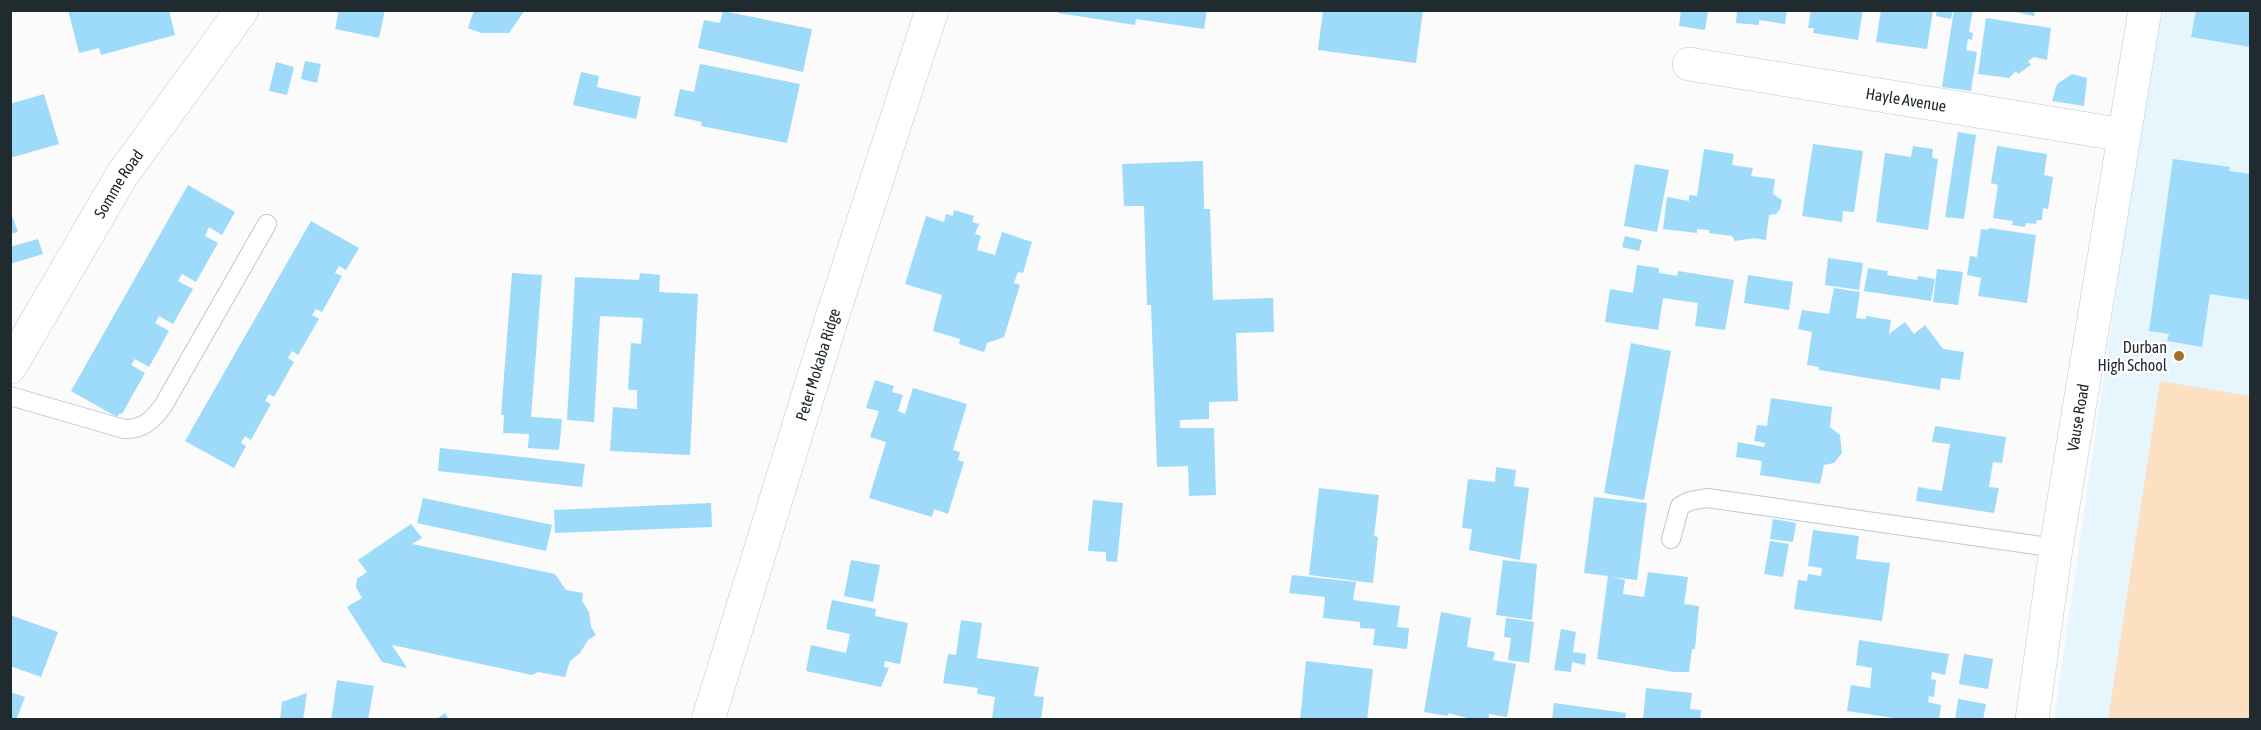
<svg xmlns="http://www.w3.org/2000/svg" width="2261" height="730" viewBox="0 0 2261 730" font-family="'Asap Condensed',sans-serif">
<rect width="100%" height="100%" fill="#fbfbfb"/>
<path fill="#e7f6fd" d="M2157 11H2250V719L2054 720Z"/>
<path fill="#fde0c1" d="M2160 381 2250 396V719H2108Z"/>
<g fill="#9edaf9">
<path d="M68 10H169L175 35 101 55 99 48 79 53Z"/>
<path d="M339 10H385L379 38 335 29Z"/>
<path d="M474 10 487 12 525 10 509 33H481L468 28Z"/>
<path d="M1058 10H1207L1204 29 1136 19 1135 25 1058 13Z"/>
<path d="M1323 10H1423L1416 63 1318 50Z"/>
<path d="M1681 10H1708L1705 30 1679 26Z"/>
<path d="M1737 10H1787L1785 24 1759 20V25L1736 23Z"/>
<path d="M1811 10H1863L1858 40 1813 33 1814 28H1808Z"/>
<path d="M1881 10H1933L1927 49 1876 42Z"/>
<path d="M1937 10H1953L1951 19 1936 16Z"/>
<path d="M1954 10H1973L1969 32 1973 33 1972 40 1968 39 1966 50 1977 52 1971 91 1942 87Z"/>
<path d="M2007 10H2035L2034 16Z"/>
<path d="M2196 10H2250V47L2191 37Z"/>
<path d="M723 11 812 29 803 72 698 48 704 20 720 23Z"/>
<path d="M1986 18 2051 28 2047 60 2034 57 2028 61 2031 65 2018 74 2016 71 2009 78 1978 74Z"/>
<path d="M305 61 321 64 317 83 301 79Z"/>
<path d="M276 62 294 67 287 95 269 91Z"/>
<path d="M700 64 800 84 787 143 701 126 702 122 674 116 680 89 694 92Z"/>
<path d="M581 72 599 76 597 87 641 97 636 119 573 105Z"/>
<path d="M2072 74 2087 78 2084 106 2052 101 2057 84Z"/>
<path d="M44 94 59 144 10 158V104Z"/>
<path d="M1958 132 1976 135 1964 219 1945 217Z"/>
<path d="M1813 144 1863 151 1854 212 1843 211 1842 222 1802 216Z"/>
<path d="M1913 146 1933 149 1932 158 1938 159 1928 230 1876 222 1885 153 1911 157Z"/>
<path d="M1997 146 2047 154 2044 175 2053 177 2048 209 2043 208 2042 220H2037L2036 224 2026 223 2025 227 2012 225 2013 221 1993 218 1998 185 1991 183Z"/>
<path d="M1704 149 1734 154 1732 165 1753 168 1751 176 1775 179 1773 194 1782 200 1780 209 1776 214 1769 215 1766 240 1754 238 1735 241 1732 236 1709 233V230L1697 229V233L1663 229 1667 197 1689 201V195L1697 196Z"/>
<path d="M2173 159 2230 167 2229 171 2250 174V300L2210 294 2202 347 2167 341 2169 334 2149 331Z"/>
<path d="M1203 161 1204 209H1210L1213 300 1273 298 1274 332 1236 333 1238 401 1209 402V419L1180 420V428H1214L1216 495 1189 496 1188 466 1157 467 1151 305H1147L1144 206H1124L1122 164Z"/>
<path d="M1635 164 1669 170 1657 232 1624 226Z"/>
<path d="M188 185 235 212 222 235 209 227 205 236 218 243 196 282 182 274 178 281 193 289 173 324 159 316 155 323 169 331 149 367 135 359 131 365 145 373 122 414 120 413 117 417 71 391Z"/>
<path d="M10 210 18 232 10 234Z"/>
<path d="M954 210 974 216 972 222 979 224 975 234 981 236 977 250 995 255 1002 232 1032 242 1023 273 1018 272 1014 283 1020 285 1004 337 987 343 984 352 959 344 960 339 933 331 942 295 905 284 926 216 944 222 946 214 953 216Z"/>
<path d="M311 221 359 248 346 270 339 266 335 273 342 276 322 312 316 309 312 315 319 319 298 355 292 351 288 358 294 362 274 397 269 394 265 401 271 404 251 440 245 436 241 443 246 446 234 468 185 441Z"/>
<path d="M1989 228 2036 235 2027 303 1978 296 1981 278 1967 275 1970 256 1977 257 1981 229 1988 230Z"/>
<path d="M1625 236 1642 240 1639 251 1622 247Z"/>
<path d="M38 239 43 254 10 264V247Z"/>
<path d="M1828 258 1863 263 1859 290 1825 285Z"/>
<path d="M1637 265 1659 268V273L1677 276 1678 271 1734 280 1725 330 1695 326 1698 303 1663 298 1658 330 1605 322 1610 289 1633 293Z"/>
<path d="M1868 268 1888 271 1887 275 1917 280 1918 276 1935 279 1931 301 1864 291Z"/>
<path d="M1937 269 1963 272 1958 305 1933 302Z"/>
<path d="M512 273 542 275 531 417 562 419 559 450 528 448 529 434 503 433 504 415H501Z"/>
<path d="M640 273 660 275 659 292 698 294 690 455 610 451 613 407 637 409V390H628L631 343 641 344 643 318 600 316 594 422 567 420 575 277 639 280Z"/>
<path d="M1748 275 1793 282 1789 310 1744 303Z"/>
<path d="M1834 288 1860 292 1856 318 1866 319V316L1891 320 1889 334 1905 322 1914 334 1925 325 1943 349 1964 352 1960 380 1941 378 1940 390 1819 370V367L1807 365 1812 332 1798 329 1802 310 1829 314Z"/>
<path d="M1631 343 1671 351 1644 500 1604 493Z"/>
<path d="M875 380 894 386 892 392 903 395 898 411 905 414 913 388 967 404 953 450 960 452 958 460 964 462 948 514 934 509 932 517 869 498 886 442 870 437 879 411 866 408Z"/>
<path d="M1771 398 1832 407 1830 427 1840 435 1842 453 1834 463 1824 465 1820 484 1760 475 1762 461 1736 457 1738 442 1764 447 1765 443 1754 441 1757 425 1767 426Z"/>
<path d="M1935 426 2006 437 2002 463 1993 462 1989 487 1999 488 1994 513 1916 501 1918 487 1942 491 1950 444 1932 442Z"/>
<path d="M440 448 585 464 582 487 438 471Z"/>
<path d="M1496 467 1516 470 1514 486 1529 488 1520 560 1469 550 1472 529 1462 528 1468 479 1495 482Z"/>
<path d="M1319 488 1379 495 1374 536 1378 537 1373 583 1309 575Z"/>
<path d="M1594 497 1647 503 1637 580 1611 577 1625 580 1623 594 1644 597 1648 572 1688 577 1684 604 1699 606 1695 649H1692L1689 672H1674L1597 659 1608 576 1584 573Z"/>
<path d="M423 498 552 525 546 551 417 523Z"/>
<path d="M1093 500 1123 503 1117 562 1106 561V552L1088 551Z"/>
<path d="M711 503 712 527 555 533 554 510Z"/>
<path d="M1773 519 1796 523 1793 542 1770 539Z"/>
<path d="M411 524 422 538 412 544 555 574 566 590 583 593 582 601 589 612 591 627 596 635 588 640 580 653 570 661 565 677 538 672 532 675 392 645 407 668 382 662 347 607 362 598 356 587 357 579 367 572 358 560Z"/>
<path d="M1813 530 1859 536 1856 559 1890 563 1882 621 1794 609 1798 580 1807 581 1808 574 1821 576 1822 568 1808 566Z"/>
<path d="M1770 541 1789 544 1783 577 1764 574Z"/>
<path d="M851 560 880 565 873 602 844 596Z"/>
<path d="M1503 560 1537 564 1532 620 1496 615Z"/>
<path d="M1292 575 1356 582 1353 600 1400 606 1397 627 1409 628 1407 649 1373 645 1375 629 1360 628V622L1323 618 1325 597 1289 593Z"/>
<path d="M832 600 876 609 875 616 908 623 900 664 885 661 884 667 889 668 881 687 806 671 811 645 846 653 850 634 826 629Z"/>
<path d="M1441 612 1471 618 1467 647 1495 652 1493 660 1516 664 1507 717 1489 714V720H1475L1448 713V716L1424 712Z"/>
<path d="M10 615 58 632 41 677 10 666Z"/>
<path d="M1506 618 1534 622 1529 663 1508 660 1511 638 1504 637Z"/>
<path d="M961 620 982 623 977 658 1039 667 1034 696 1044 697 1041 720 992 718 995 697 977 694 978 688 943 683 948 654 956 655Z"/>
<path d="M1561 629 1576 632 1573 652 1586 654 1585 665 1572 662 1571 672 1554 670Z"/>
<path d="M1859 640 1949 654 1945 675 1932 672 1931 679 1936 680 1934 697 1929 696 1928 702 1941 705 1939 720H1907L1847 711 1851 685 1870 688 1872 668 1856 665Z"/>
<path d="M1964 654 1993 659 1988 689 1959 684Z"/>
<path d="M1306 661 1373 669 1367 720H1300Z"/>
<path d="M337 680 374 686 368 720H331Z"/>
<path d="M1646 688 1692 693 1690 709 1701 710 1700 720H1643Z"/>
<path d="M10 692 25 697 16 720H10Z"/>
<path d="M307 693 303 720H280L282 702Z"/>
<path d="M1958 699 1986 704 1983 720H1955Z"/>
<path d="M1554 703 1626 713 1625 720H1552Z"/>
<path d="M445 713 449 720H435Z"/>
</g>
<g fill="none" stroke-linecap="round" stroke-linejoin="round">
<defs>
<g id="service">
<path d="M10 396 124 429C142 430 153 420 163 406L267 224"/>
<path d="M1671 539 1680 506 1690 501 1707 498 2056 548"/>
</g>
<g id="minor">
<path id="s1" d="M1689 64 2124 135"/>
<path id="s2" d="M10 367 122 175 242 10"/>
<path id="s3" d="M2032 720 2056 548 2145 10"/>
</g>
<g id="tertiary">
<path id="s4" d="M708 720 835 308 932 10"/>
</g>
</defs>
<use href="#service" stroke="#b1ccdb" stroke-width="20"/>
<use href="#minor" stroke="#b1ccdb" stroke-width="34"/>
<use href="#tertiary" stroke="#b1ccdb" stroke-width="34"/>
<use href="#service" stroke="#fff" stroke-width="18"/>
<use href="#minor" stroke="#fff" stroke-width="33"/>
<use href="#tertiary" stroke="#fff" stroke-width="33"/>
</g>
<circle fill="#a66f2b" stroke="#fff" stroke-width="2" cx="2179" cy="356" r="6"/>
<g text-anchor="middle" stroke-width="4.5" stroke-linejoin="round" paint-order="stroke">
<g font-size="16" fill="#202b30" stroke="#fff">
<text dy="6" stroke="none"><textPath href="#s1" startOffset="220">Hayle Avenue</textPath></text>
<text dy="6" stroke="none"><textPath href="#s2" startOffset="213">Somme Road</textPath></text>
<text dy="6" stroke="none"><textPath href="#s4" startOffset="372">Peter Mokaba Ridge</textPath></text>
<text dy="6" stroke="none"><textPath href="#s3" startOffset="306">Vause Road</textPath></text>
</g>
<g font-size="16" fill="#202b30" stroke="#fff" text-anchor="end">
<text x="2167" y="353">Durban<tspan x="2167" dy="18">High School</tspan></text>
</g>
</g>
<rect width="2261" height="730" fill="none" stroke="#202b30" stroke-width="24"/>
</svg>
